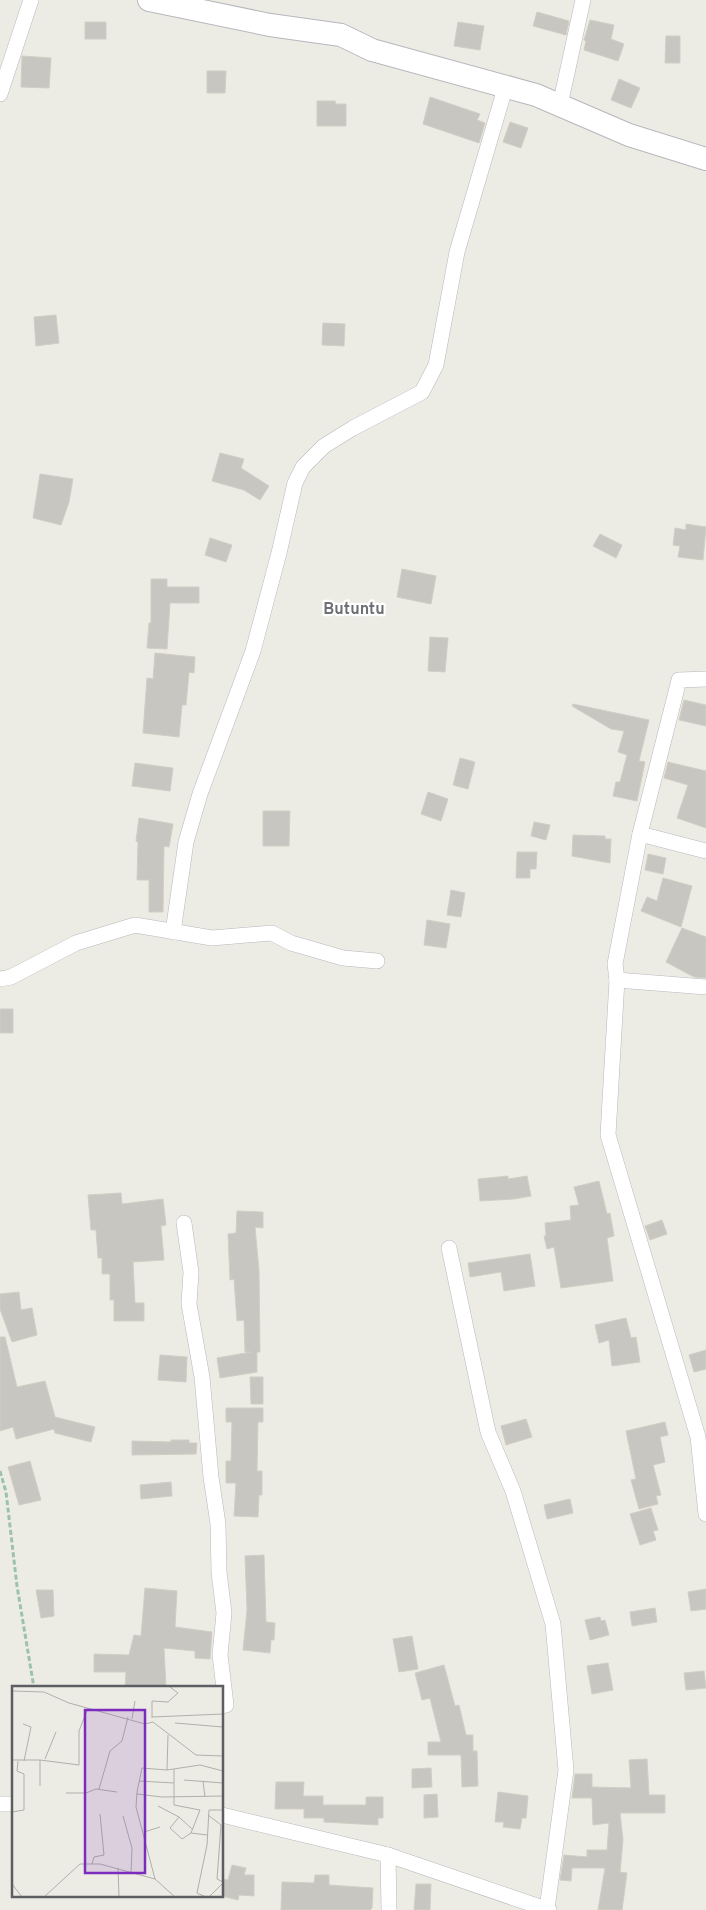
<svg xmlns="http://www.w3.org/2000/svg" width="706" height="1910" viewBox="0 0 706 1910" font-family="Overpass,sans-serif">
<rect width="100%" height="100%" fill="#edece4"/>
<g fill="#c8c6c1" stroke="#d1cec3">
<path d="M537 12 569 21 566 35 533 26Z"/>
<path d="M590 20 614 25 611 39 624 44 618 61 584 50 586 41 584 40Z"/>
<rect x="85" y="22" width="21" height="17"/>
<path d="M458 22 484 26 480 50 454 46Z"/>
<path d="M666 36H680V63H665Z"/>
<path d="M22 56 51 58 49 88 21 87Z"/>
<path d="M207 71H226L225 93H207Z"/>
<path d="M619 79 640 88 631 108 611 100Z"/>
<path d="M430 97 480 114 477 120 485 123 479 143 423 124Z"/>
<path d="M317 101H335L336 104H346V126H317Z"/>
<path d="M510 122 528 128 521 148 503 142Z"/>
<path d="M56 315 59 343 36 346 34 317Z"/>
<path d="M323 323 345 324 344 346 322 345Z"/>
<path d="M220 453 244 459 241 468 269 486 260 500 244 490 212 481Z"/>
<path d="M40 474 73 479 69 502 61 525 33 518Z"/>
<path d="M686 524 706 527 703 560 678 557 680 546 673 545 675 528 686 530Z"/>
<path d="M600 534 622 545 616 558 593 546Z"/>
<path d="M210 538 232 545 226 562 205 555Z"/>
<path d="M402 569 436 576 431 604 397 597Z"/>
<path d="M151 579H167V587H199V603H170L167 649 147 648 149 623H151Z"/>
<path d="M430 637 448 638 445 672 428 671Z"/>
<path d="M155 653 195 657 194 673 189 672 186 705H182L179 737 143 733 147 678 153 679Z"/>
<path d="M684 700 706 705V726L679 720Z"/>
<path d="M573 704 649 720 639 761 645 762 637 801 613 796 616 782H620L627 755 618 752 624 731 611 729 572 706Z"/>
<path d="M460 758 475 762 468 789 453 785Z"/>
<path d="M668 762 706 771V828L677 818 688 785 664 778Z"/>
<path d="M135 763 173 768 170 791 132 786Z"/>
<path d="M428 792 448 799 441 821 421 814Z"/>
<path d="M263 811H290L289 846H263Z"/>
<path d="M139 818 173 824 169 847 164 846 163 912H149V880H137L138 842 136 841Z"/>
<path d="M534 822 550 825 546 840 531 836Z"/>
<path d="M573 835 605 836V839H611L610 863 572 856Z"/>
<path d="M517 852H537L536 869H530V878H516Z"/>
<path d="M648 854 666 858 663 874 645 870Z"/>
<path d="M663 878 692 886 681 927 641 911 647 897 657 901Z"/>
<path d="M451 890 465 893 461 917 447 915Z"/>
<path d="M427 920 450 924 446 948 424 945Z"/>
<path d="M682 928 706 937V978L694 977 666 962Z"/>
<rect x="0" y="1009" width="13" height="24"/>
<path d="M508 1176V1179L527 1176 531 1196 514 1199 480 1201 478 1179Z"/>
<path d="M599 1181 607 1214 610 1213 614 1236 607 1238 613 1281 561 1288 554 1247 547 1249 544 1236H546L545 1223 571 1220 570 1206 579 1205 574 1187Z"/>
<path d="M121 1193 122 1204 163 1199 166 1225 161 1226 164 1260 133 1262 135 1303H144V1321H114V1300H110V1274H102V1258H98L96 1230H91L88 1195Z"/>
<path d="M237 1211 263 1212V1228L255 1227 259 1270 260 1352H257V1372L220 1378 217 1358 251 1352H245L244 1320 237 1321 234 1279 230 1280 228 1234 236 1233Z"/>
<path d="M662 1220 667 1234 650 1240 645 1226Z"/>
<path d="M530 1254 535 1286 504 1291 501 1272 470 1277 468 1263Z"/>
<path d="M19 1292 21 1310 32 1308 37 1335 12 1342 0 1309V1294Z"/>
<path d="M626 1318 631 1338 636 1337 640 1362 612 1366 609 1340 599 1343 595 1325Z"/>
<path d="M0 1337H5L17 1387 45 1381 55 1417 95 1427 91 1442 55 1433 54 1429 16 1439 13 1427 0 1431Z"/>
<path d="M706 1350V1369L694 1372 689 1355Z"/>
<path d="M160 1355 187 1357 186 1382 158 1380Z"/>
<path d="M250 1377H263V1404H251Z"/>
<path d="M226 1408H263V1422H258L257 1471H262V1495H259L258 1517 234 1516 236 1483H226V1461H231L232 1422H226Z"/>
<path d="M526 1419 532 1437 506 1445 501 1426Z"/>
<path d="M665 1422 668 1435 660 1437 665 1462 653 1465 661 1495 656 1496 658 1504 639 1509 631 1480 636 1479 626 1431Z"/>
<path d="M171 1440H189V1443H197L196 1454 132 1455V1441L171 1442Z"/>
<path d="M30 1461 41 1500 19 1505 8 1467Z"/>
<path d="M171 1482 172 1496 141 1499 140 1485Z"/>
<path d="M570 1499 573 1513 547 1519 544 1505Z"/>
<path d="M651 1508 658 1530 653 1531 656 1540 640 1545 630 1514Z"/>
<path d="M264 1555 266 1622 275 1623 274 1640H271L270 1653 243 1650 247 1610 245 1556Z"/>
<path d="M145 1588 177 1591 175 1627 212 1632 210 1659 195 1658V1651L164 1648 166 1688H125L126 1672H94V1654L129 1655 134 1635 141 1636Z"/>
<path d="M706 1589V1609L691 1611 688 1592Z"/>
<path d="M36 1590H53L54 1616 41 1618Z"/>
<path d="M655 1608 657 1622 632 1626 630 1612Z"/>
<path d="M600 1617 601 1621 605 1620 609 1635 590 1640 585 1620Z"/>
<path d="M412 1636 418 1669 399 1672 393 1639Z"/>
<path d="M608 1663 613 1690 592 1694 587 1666Z"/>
<path d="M444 1665 455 1706 459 1705 466 1735H473V1751H477L478 1786 462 1787 461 1755H428V1742H441L430 1698 422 1700 415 1673Z"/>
<path d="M704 1671 706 1688 686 1690 684 1673Z"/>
<path d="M647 1759 649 1795H665V1813H620L623 1840 620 1872 627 1873 622 1910H598L605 1868H572L571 1881 560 1880 564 1855 587 1857V1850H607L609 1823 593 1825 592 1798H572L575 1774H592V1787L631 1788 629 1760Z"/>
<path d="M431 1768 432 1787 412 1788V1769Z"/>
<path d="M276 1782H304L303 1796H323V1805H366V1797H383V1818H378V1825L324 1822V1818H304V1809H275Z"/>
<path d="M498 1792 528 1796 526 1818H522L520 1829 503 1827 504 1822H495Z"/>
<path d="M437 1794 438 1817 424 1818V1795Z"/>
<path d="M232 1865 246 1868 244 1875H254V1896L239 1895 238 1900 222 1896V1879L228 1880Z"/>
<path d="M315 1875H329V1885L373 1888 372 1908 370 1910H281L282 1882 314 1883Z"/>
<path d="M416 1884H431L430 1910H414Z"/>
</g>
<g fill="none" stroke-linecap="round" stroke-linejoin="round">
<defs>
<g id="street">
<path d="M0 94 31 0"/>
<path d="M560 105 583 0"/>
<path d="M706 679 679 680 640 834 615 964 617 980 608 1135 698 1437 706 1514"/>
<path d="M640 834 706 851"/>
<path d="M173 932 186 842 200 794 253 651 279 553 295 483 303 467 324 446 353 428 422 392 436 365 457 252 506 85"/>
<path d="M0 979 11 977 76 943 135 925 212 938 272 933 291 943 343 958 377 961"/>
<path d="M617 980 706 987"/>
<path d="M184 1223 191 1272 189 1304 202 1377 211 1477 218 1524 219 1572 224 1613 220 1655 226 1705 222 1706"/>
<path d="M449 1248 488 1432 513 1491 553 1624 566 1770 547 1909"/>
<path d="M0 1804H14"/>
<path d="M222 1815 388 1855 549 1910"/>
<path d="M388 1855 389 1910"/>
</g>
<path id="secondary" d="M149 0 270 25 341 35 372 50 536 95 629 135 706 159"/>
</defs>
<use href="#street" stroke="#b6b8bd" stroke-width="16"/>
<use href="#secondary" stroke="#b6b7bc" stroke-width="24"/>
<path stroke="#9dc2ab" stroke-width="3" stroke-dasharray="5 2.5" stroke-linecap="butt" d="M0 1471 6 1492 17 1586 34 1688"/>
<use href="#street" stroke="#fff" stroke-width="15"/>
<use href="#secondary" stroke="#fff" stroke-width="22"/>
</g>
<g text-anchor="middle" stroke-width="4.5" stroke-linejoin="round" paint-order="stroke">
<g font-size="16" font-weight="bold" fill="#6d7075" stroke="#fff">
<text x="354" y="614">Butuntu</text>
</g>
</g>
<g transform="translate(12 1686)">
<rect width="211" height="211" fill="#edece4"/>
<path fill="none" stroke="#afafac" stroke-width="1" d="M0 5 32 6 57 17 133 38 141 36 184 69 211 70M140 31 211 28M140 32V15L156 16 166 7 158 1M120 33 123 15M163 37 211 41M11 38 19 41 12 75M156 49 155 84 188 79 211 85M33 73 44 46M0 74H28V100M28 74 67 79V45L76 22M162 83V119L188 124 179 147 170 153 158 142 167 131M172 94 211 97M127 95 162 97M191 95 193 111M87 103 98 65 110 55 116 31M54 107H74L84 103 105 106M125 108 150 111 211 110M146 120 167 131 180 143M0 126 12 124V88L5 85 6 75M196 129 209 139 205 193 211 196M111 130 120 162 119 187M132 146 148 141M179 147 195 149M80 178 82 171 92 169 88 128M106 182 107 211M143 193 124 121 125 106 130 82 155 84M0 198 10 211M32 211 68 178H88L143 193 163 211M194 211 185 207 195 159 197 124H211M197 211 211 197"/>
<path fill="#7b2cbf" fill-opacity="0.15" stroke="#7b2cbf" stroke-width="2.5" d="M73 24H133V187H73Z"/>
<rect width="211" height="211" fill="none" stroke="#5c5e63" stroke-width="2.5"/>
</g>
</svg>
